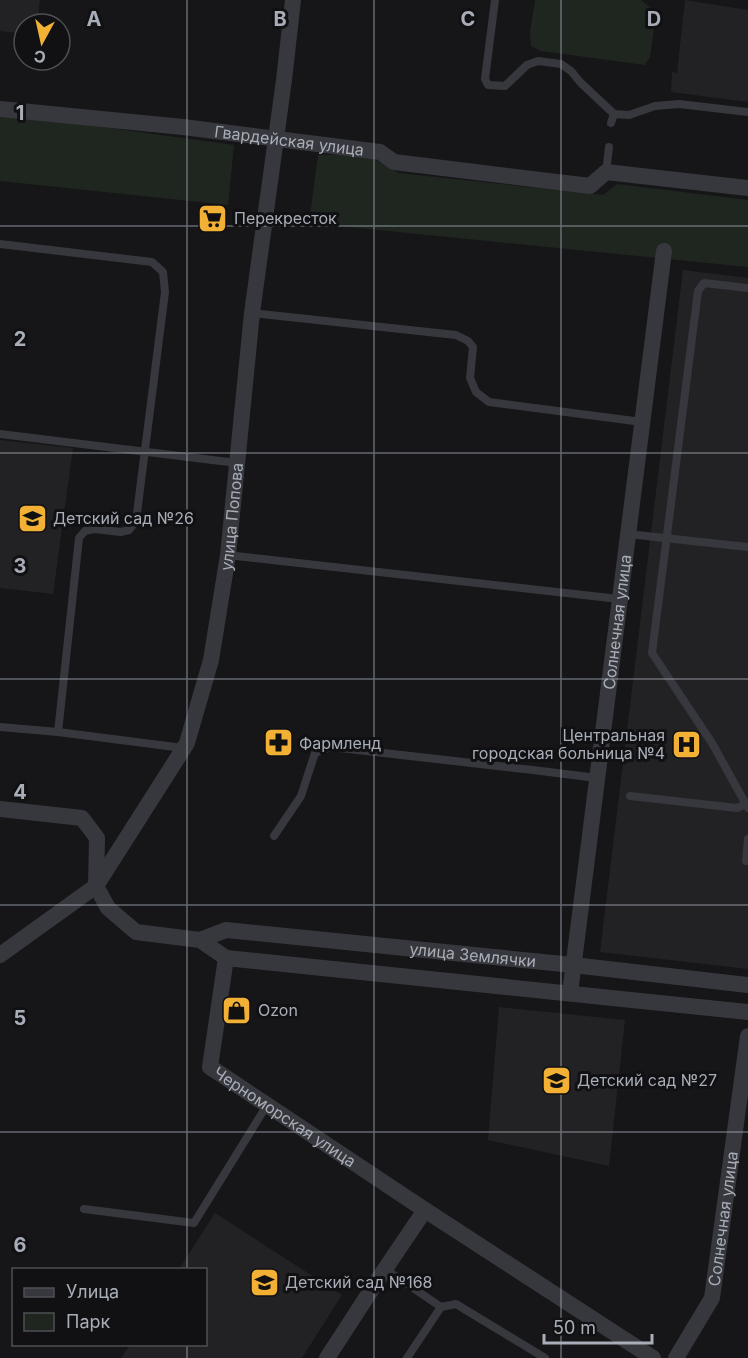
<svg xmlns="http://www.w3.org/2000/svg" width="748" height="1358" viewBox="0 0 748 1358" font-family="Inter,sans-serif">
<rect width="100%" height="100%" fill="#161618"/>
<g fill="#222225">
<path d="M0 0H40L37 24H24V34L0 31Z"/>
<path d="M685 0 748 10V102L671 92 672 72 677 73Z"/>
<path d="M683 270 748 278V969L600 952Z"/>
<path d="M0 440 73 448 53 594 0 588Z"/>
<path d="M499 1007 625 1020 609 1166 488 1140Z"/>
<path d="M215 1213 342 1295 302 1358H121L130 1345 206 1344V1270L179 1269Z"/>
</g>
<g fill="#1e261f">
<path d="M535 0H641L656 13 650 57 645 65 541 51 531 46 530 32Z"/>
<path d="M0 113 234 145 228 205 0 181Z"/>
<path d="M365 154 399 173 603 195 617 184 748 200V267L309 223 318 155Z"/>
</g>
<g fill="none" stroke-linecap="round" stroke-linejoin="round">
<g stroke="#37383d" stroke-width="8">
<path d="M495 0 485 79 488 85 505 86 527 65 538 61 561 64 571 71 581 83 614 114 629 115 655 106 679 104 748 112"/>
<path d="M611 123 614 114"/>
<path d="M606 172 609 147"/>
<path d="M0 244 152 262 163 272 165 292 136 521 129 530 121 532 94 529 85 531 79 538 58 732 0 727"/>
<path d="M748 288 704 283 698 291 652 653 712 743 748 808"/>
<path d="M252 313 456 335 468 341 473 347 470 378 476 392 489 402 642 422"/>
<path d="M0 434 237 463"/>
<path d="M628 534 748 547"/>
<path d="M228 555 619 599"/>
<path d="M58 732 183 748"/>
<path d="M630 796 737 808 748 803"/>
<path d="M274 836 301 796 315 753 331 747 533 770 597 778"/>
<path d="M746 861 748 839"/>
<path d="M84 1209 194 1223 267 1105"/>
<path d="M385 1269 441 1307"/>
<path d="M407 1358 441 1307 456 1304 545 1358"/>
</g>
<g stroke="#37383d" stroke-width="16">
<path id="s1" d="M0 109 183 127 380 152 394 162 590 186 606 172 748 188"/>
<path d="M0 809 82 818 97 838 96 886 108 908 136 932 200 940 226 958 748 1012"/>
<path id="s2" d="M200 940 226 930 573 965 748 985"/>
<path id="s3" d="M0 955 96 886 187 743 211 660 228 555 252 313 284 80 293 0"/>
<path id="s4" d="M226 958 210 1067 425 1210 653 1358"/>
<path id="s5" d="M570 993 664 251"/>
<path d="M327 1358 385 1269 425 1210"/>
<path id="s6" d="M676 1358 712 1298 748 1036"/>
</g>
</g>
<path fill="none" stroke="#a8adb8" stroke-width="1.5" stroke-opacity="0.55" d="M187 0V1270M374 0V1358M561 0V1358M0 226H748M0 453H748M0 679H748M0 905H748M0 1132H748M187 1344V1358"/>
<defs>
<symbol id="supermarket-square" viewBox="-11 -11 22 22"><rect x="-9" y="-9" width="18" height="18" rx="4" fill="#f2b134" stroke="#111113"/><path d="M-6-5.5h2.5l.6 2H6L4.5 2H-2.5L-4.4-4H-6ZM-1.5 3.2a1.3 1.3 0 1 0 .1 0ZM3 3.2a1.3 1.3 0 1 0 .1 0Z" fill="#111"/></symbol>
<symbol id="school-square" viewBox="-11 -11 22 22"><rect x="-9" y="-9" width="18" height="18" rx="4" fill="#f2b134" stroke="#111113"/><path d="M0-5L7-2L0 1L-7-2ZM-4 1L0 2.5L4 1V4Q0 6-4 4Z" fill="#111"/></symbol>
<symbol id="pharmacy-square" viewBox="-11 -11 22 22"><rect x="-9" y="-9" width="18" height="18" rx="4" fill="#f2b134" stroke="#111113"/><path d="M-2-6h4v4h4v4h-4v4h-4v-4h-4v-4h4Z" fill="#111"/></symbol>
<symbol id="hospital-square" viewBox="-11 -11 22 22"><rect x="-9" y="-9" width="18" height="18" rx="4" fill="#f2b134" stroke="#111113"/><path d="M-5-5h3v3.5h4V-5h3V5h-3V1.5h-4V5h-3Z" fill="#111"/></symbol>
<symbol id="shop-square" viewBox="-11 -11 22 22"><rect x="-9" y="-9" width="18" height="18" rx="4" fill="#f2b134" stroke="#111113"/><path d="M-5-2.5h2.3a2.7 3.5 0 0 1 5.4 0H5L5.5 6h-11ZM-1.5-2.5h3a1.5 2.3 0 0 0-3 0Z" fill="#111"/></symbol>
</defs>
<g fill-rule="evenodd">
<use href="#supermarket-square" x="196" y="202" width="33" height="33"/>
<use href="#school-square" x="16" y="502" width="33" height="33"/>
<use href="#pharmacy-square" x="262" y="726" width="33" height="33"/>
<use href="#hospital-square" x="670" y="728" width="33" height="33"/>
<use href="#shop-square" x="220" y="994" width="33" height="33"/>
<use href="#school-square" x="540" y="1064" width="33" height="33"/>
<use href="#school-square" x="248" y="1266" width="33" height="33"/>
</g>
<g text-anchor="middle" stroke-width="6" stroke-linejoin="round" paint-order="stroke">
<g font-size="16" fill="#a8adb8" stroke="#111113">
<text dy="6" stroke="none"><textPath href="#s1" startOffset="291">Гвардейская улица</textPath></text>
<text dy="6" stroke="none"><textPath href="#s3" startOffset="519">улица Попова</textPath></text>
<text dy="6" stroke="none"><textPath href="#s5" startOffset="374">Солнечная улица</textPath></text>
<text dy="6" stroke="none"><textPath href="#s2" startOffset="276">улица Землячки</textPath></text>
<text dy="6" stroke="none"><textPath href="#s4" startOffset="200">Черноморская улица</textPath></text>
<text dy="6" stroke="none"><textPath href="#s6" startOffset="150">Солнечная улица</textPath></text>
</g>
<g font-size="16" fill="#a8adb8" stroke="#111113" text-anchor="start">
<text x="234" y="224">Перекресток</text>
<text x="53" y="524">Детский сад №26</text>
<text x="665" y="741" text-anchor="end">Центральная<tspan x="665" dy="18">городская больница №4</tspan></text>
<text x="299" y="749">Фармленд</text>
<text x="258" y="1016">Ozon</text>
<text x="577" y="1086">Детский сад №27</text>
<text x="285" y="1288">Детский сад №168</text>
</g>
</g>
<g font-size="20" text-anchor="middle" font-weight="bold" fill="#a8adb8" stroke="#111113" stroke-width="6" stroke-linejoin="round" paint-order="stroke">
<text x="94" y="26">A</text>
<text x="280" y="26">B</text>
<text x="468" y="26">C</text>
<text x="654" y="26">D</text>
<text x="20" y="120">1</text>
<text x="20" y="346">2</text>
<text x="20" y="573">3</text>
<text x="20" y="799">4</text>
<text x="20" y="1025">5</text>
<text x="20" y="1252">6</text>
</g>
<rect x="12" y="1268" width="195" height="78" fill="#111113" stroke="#4d4f55" stroke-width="1.5"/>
<rect x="24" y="1288" width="30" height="9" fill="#37383d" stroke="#4d4f55" stroke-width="1.5"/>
<text x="66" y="1298" font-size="18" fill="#a8adb8">Улица</text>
<rect x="24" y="1313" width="30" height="18" fill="#1e261f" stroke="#4d4f55" stroke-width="1.5"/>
<text x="66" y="1328" font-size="18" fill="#a8adb8">Парк</text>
<g transform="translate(42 42) rotate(188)"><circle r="28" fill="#111113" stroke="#4d4f55" stroke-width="1.5"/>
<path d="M0-4.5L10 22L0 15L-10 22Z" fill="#f2b134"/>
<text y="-9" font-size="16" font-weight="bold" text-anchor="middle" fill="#a8adb8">С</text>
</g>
<path d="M544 1334v9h108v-9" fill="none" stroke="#a8adb8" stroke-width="3"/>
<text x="553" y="1334" font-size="18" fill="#a8adb8" stroke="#111113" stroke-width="4.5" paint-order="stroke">50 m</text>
</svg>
